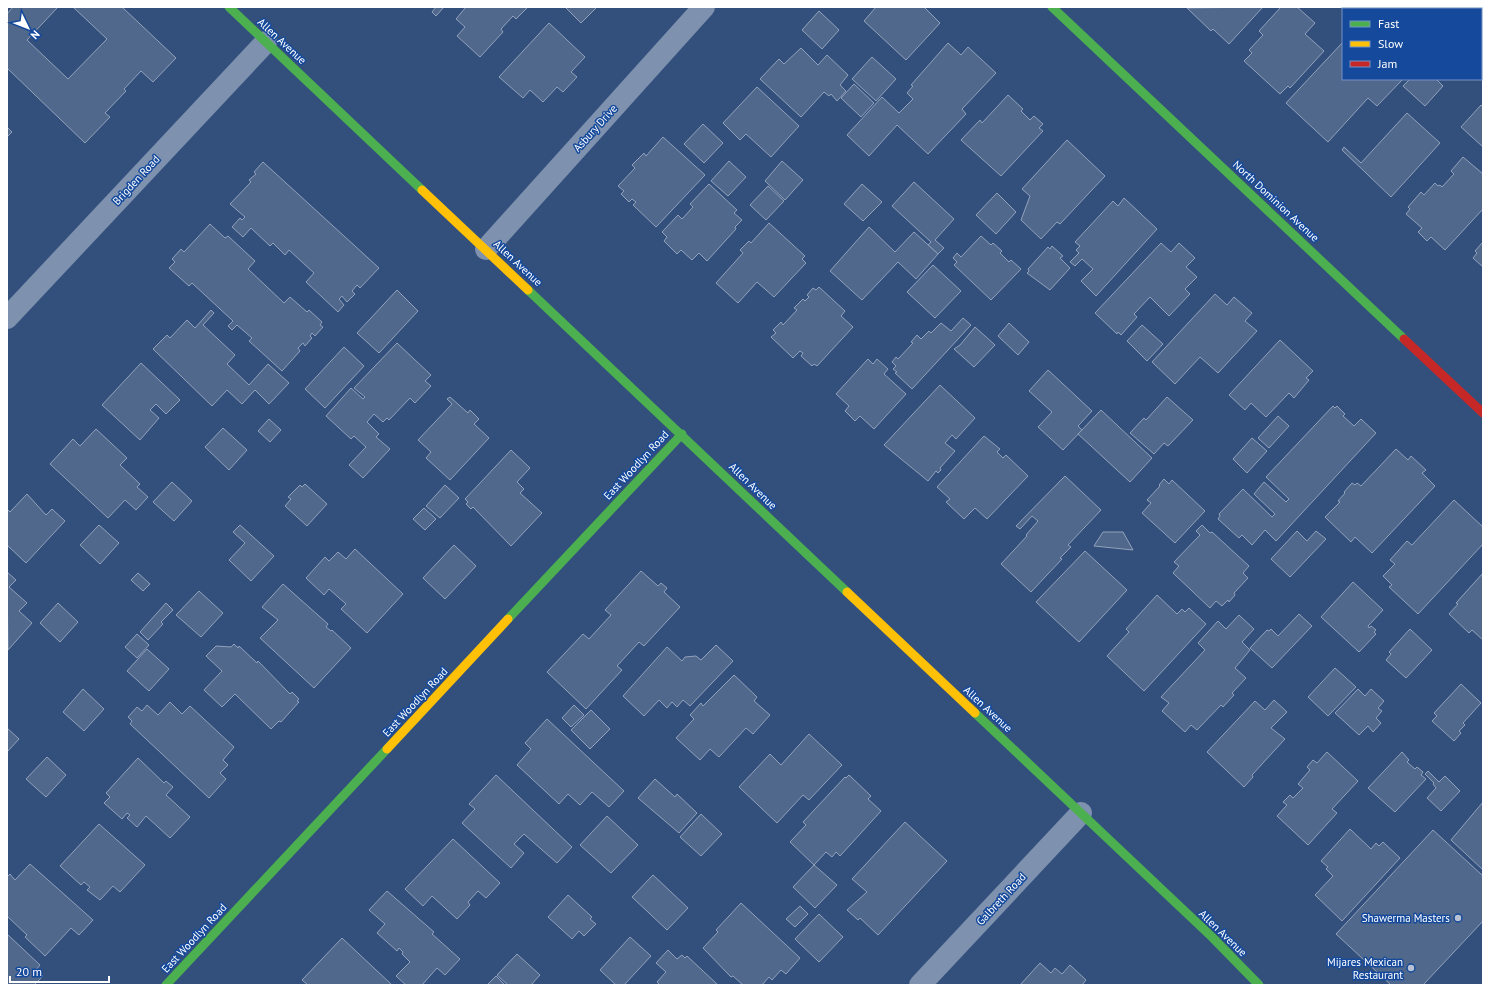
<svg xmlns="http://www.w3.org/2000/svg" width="1490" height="992" viewBox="0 0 1490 992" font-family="'PT Sans',sans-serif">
<rect width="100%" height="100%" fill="#33507d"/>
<g fill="#50688b" stroke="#92a2bc">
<path d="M13 7H58L27 40 68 79 107 39 73 7H122L176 58 153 82 141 71 124 89 126 91 105 113 110 117 85 143 7 68V14Z"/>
<path d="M436 7H444L436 16 432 12Z"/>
<path d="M466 7H528L516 19 513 16 501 29 503 32 480 57 457 36 465 27 456 19Z"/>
<path d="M565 7H597L581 23Z"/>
<path d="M876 7H924L940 23 906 60 864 21Z"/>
<path d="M1263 7 1229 44 1213 29 1211 31 1187 8Z"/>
<path d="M1281 7H1297L1315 23 1305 34 1324 51 1290 88 1288 86 1280 94 1244 61 1252 53 1249 50 1263 35 1259 31Z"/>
<path d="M1477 7H1483V29L1481 27V9H1475Z"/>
<path d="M819 11 839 30 822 49 802 30Z"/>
<path d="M549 23 585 57 571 72 577 77 563 92 557 87 543 102 530 90 523 98 499 77Z"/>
<path d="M1343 42V79H1403L1377 106 1368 98 1328 142 1286 103Z"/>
<path d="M948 43 961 55 968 47 996 73 962 109 966 114 928 154 897 125 869 156 847 135 882 97 899 113 913 99 907 93 913 86 911 85Z"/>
<path d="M801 48 818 65 827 55 848 75 840 85 846 91 837 101 831 94 829 96 824 92 801 117 760 79 779 59 784 64Z"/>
<path d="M872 57 896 79 876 101 852 79Z"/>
<path d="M1410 79H1436L1443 86 1425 106 1403 86Z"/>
<path d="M854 84 874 103 861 117 841 98Z"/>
<path d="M757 87 799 126 771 157 746 134 740 140 723 123Z"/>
<path d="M1008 95 1023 109 1021 111 1030 120 1034 116 1043 124 1039 128 1043 131 1001 176 961 140 980 120 982 123Z"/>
<path d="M1481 105 1483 107V147L1461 127Z"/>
<path d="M1407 113 1440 143 1391 197 1342 150 1344 147 1361 163Z"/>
<path d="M703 124 723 143 704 163 684 144Z"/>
<path d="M7 127 12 132 7 137Z"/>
<path d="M663 137 705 175 656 227 633 205 636 202 632 199 629 202 621 194 624 191 618 186 635 168 632 165 644 153 646 156Z"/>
<path d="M1067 140 1105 176 1060 224 1057 222 1041 239 1021 220 1030 196 1022 189Z"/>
<path d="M1463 157 1483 174V209L1445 250 1431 237 1427 241 1418 232 1422 228 1406 214 1410 209 1408 207 1421 192 1424 195 1435 183 1438 186 1440 185 1442 187 1454 174 1451 171Z"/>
<path d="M729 161 746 177 728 196 711 181Z"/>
<path d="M782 161 803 180 785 200 765 181Z"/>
<path d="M263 162 379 268 360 288 357 285 352 291 355 294 347 302 342 296 339 299 344 305 338 312 306 282 314 273 289 250 285 255 273 243 270 246 251 228 243 237 232 227 240 218 242 220 245 217 230 204 251 182 249 180 256 174 254 172Z"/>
<path d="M914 182 954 219 935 240 944 248 938 254 928 245 931 242 892 206Z"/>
<path d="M709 184 737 210 734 213 742 220 735 227 736 229 707 261 699 253 692 260 681 250 677 254 664 241 667 237 662 232 678 215 682 219 693 207 690 204Z"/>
<path d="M862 184 882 202 863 221 844 204Z"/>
<path d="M768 186 784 201 766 220 750 205Z"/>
<path d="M997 193 1016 212 996 234 976 215Z"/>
<path d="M1124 198 1157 229 1096 296 1081 281 1093 269 1082 259 1075 266 1070 262 1079 253 1076 250 1080 246 1075 242 1113 201 1118 206Z"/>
<path d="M769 223 805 256 802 259 806 263 774 297 757 282 738 303 716 283 743 253 740 250 749 241 751 243Z"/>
<path d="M210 224 225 238 228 236 255 261 248 269 284 303 290 297 307 312 309 310 322 322 320 325 323 327 315 336 312 333 310 336 312 338 305 346 303 343 298 348 300 351 282 371 249 341 252 338 237 325 232 330 228 326 233 321 192 283 189 286 169 268 175 262 172 259 181 249 184 252Z"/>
<path d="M869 227 895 252 914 232 938 254 916 279 898 262 862 300 830 271Z"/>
<path d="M981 236 991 245 993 243 1002 251 1000 253 1009 262 1011 260 1021 269 991 300 954 265 957 262 953 258 957 253 961 257Z"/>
<path d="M1161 243 1171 252 1179 243 1195 258 1186 267 1197 277 1185 289 1190 294 1169 316 1150 297 1134 314 1137 317 1121 335 1118 332 1117 334 1095 313Z"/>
<path d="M1482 243 1483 245V267L1473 258 1477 253 1475 251Z"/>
<path d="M1052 246 1063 256 1060 258 1070 268 1050 290 1027 273 1029 271 1028 269 1048 247 1050 249Z"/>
<path d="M933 265 961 291 935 318 907 292Z"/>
<path d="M819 287 845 311 841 316 853 327 817 366 814 364 812 366 801 356 803 353 800 351 793 358 771 337 776 333 773 330 781 322 783 325 797 310 794 308 803 299 805 301 809 297 807 295 813 288 816 290Z"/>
<path d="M397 290 418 311 379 353 357 333Z"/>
<path d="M1215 294 1227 305 1234 297 1252 313 1245 321 1257 331 1218 373 1200 357 1175 384 1152 362Z"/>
<path d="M211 310 214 313 203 325 235 355 227 364 249 385 268 364 289 383 269 404 255 390 242 404 227 390 212 406 153 349 167 335 170 338 187 320 195 328Z"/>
<path d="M963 318 971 325 912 389 895 373 897 372 893 369 896 366 892 362 896 357 898 359 913 343 911 342 917 335 921 339 929 331 931 333 941 323 951 331Z"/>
<path d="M1009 323 1029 342 1018 355 998 336Z"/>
<path d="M1142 325 1163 344 1147 361 1127 341Z"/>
<path d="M975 327 995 345 974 367 954 349 960 345Z"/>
<path d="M1280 340 1313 371 1306 378 1309 380 1294 398 1289 393 1266 417 1251 403 1245 410 1229 395Z"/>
<path d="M397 343 431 375 425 381 431 386 415 403 410 398 389 420 387 418 383 422 374 414 367 422 379 434 376 437 390 449 363 478 349 465 366 447 354 436 351 439 326 416 351 388 363 399 365 397 354 388Z"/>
<path d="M344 347 364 366 325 408 305 389Z"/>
<path d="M868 359 873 364 877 359 888 369 884 374 906 394 874 429 860 416 855 421 845 411 849 406 836 394Z"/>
<path d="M141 363 180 400 166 414 156 404 150 410 159 418 140 440 102 405Z"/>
<path d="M1048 370 1092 411 1078 426 1082 430 1063 450 1038 427 1052 412 1029 391Z"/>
<path d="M940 385 975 418 956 439 952 435 945 443 955 451 940 468 941 470 938 473 936 471 928 481 884 445Z"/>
<path d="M450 397 468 413 470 410 479 419 474 424 489 438 450 480 426 458 431 452 418 440 452 404 447 399Z"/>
<path d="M1167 397 1193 420 1168 446 1164 443 1154 454 1130 433 1144 418 1146 420Z"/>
<path d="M1333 406 1335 408 1337 406 1345 414 1343 416 1354 426 1361 419 1376 433 1276 541 1265 530 1252 545 1242 535 1239 538 1218 519 1220 516 1219 514 1243 489 1272 517 1275 514 1254 494 1264 482 1286 502 1289 499 1266 477Z"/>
<path d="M1101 410 1152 458 1130 482 1078 434Z"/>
<path d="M1278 416 1289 426 1269 448 1258 438Z"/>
<path d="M269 419 281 430 270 442 258 431Z"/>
<path d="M223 428 247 450 229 470 205 447Z"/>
<path d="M96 429 127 458 120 465 140 484 137 487 148 497 136 510 125 500 108 518 50 464 73 439 80 446Z"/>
<path d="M984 436 1000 449 997 452 1003 458 1006 455 1028 476 987 519 975 508 964 519 946 502 950 499 937 487Z"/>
<path d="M1252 438 1267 451 1247 473 1233 459Z"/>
<path d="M1396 449 1408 460 1411 456 1426 470 1422 473 1435 486 1372 553 1355 537 1351 542 1325 517 1340 502 1338 501 1345 493 1344 492 1352 483 1355 485 1357 483 1361 486Z"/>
<path d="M511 450 530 468 517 482 524 489 520 493 542 513 511 546 473 507 471 509 466 504 468 502 465 499Z"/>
<path d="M1065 476 1101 510 1068 545 1071 547 1060 558 1062 559 1031 592 1001 564 1027 536 1026 535 1038 521 1032 516 1020 529 1016 526Z"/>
<path d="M1164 479 1169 484 1172 480 1205 511 1175 543 1142 513 1151 503 1147 500 1160 486 1159 485Z"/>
<path d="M172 482 192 501 174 521 153 502Z"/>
<path d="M305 484 327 504 307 526 285 506 291 499 288 497 300 485 302 487Z"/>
<path d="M445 485 459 498 440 518 426 506Z"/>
<path d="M27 494 46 515 52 509 65 521 26 563 7 545V509L10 512Z"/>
<path d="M1454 500 1483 527V544L1418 614 1389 587 1392 585 1383 576 1395 564 1390 560 1407 541 1412 545Z"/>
<path d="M424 508 436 519 425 530 413 519Z"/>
<path d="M99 525 119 543 100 564 80 545Z"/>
<path d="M240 525 274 556 251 581 229 560 245 543 233 532Z"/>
<path d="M1202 525 1210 533 1212 532 1249 566 1243 573 1248 578 1234 593 1235 595 1229 602 1228 600 1222 606 1216 601 1210 608 1173 573 1179 566 1174 562 1200 535 1196 531Z"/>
<path d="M1297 531 1307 541 1316 531 1326 539 1290 577 1271 559Z"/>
<path d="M1103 532H1123L1133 550 1094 546Z"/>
<path d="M454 545 476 566 445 599 423 578Z"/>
<path d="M355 549 403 594 367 633 341 609 346 604 329 589 324 595 306 578 325 557 329 561 338 552 346 559Z"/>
<path d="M1085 551 1127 590 1079 642 1036 602Z"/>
<path d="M641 571 658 586 661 583 667 588 664 592 680 607 644 646 639 642 617 666 622 670 586 709 547 672 583 634 589 639 611 615 605 610Z"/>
<path d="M7 572 16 580 9 587 27 603 19 611 32 623 8 650Z"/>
<path d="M138 573 150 584 143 591 131 580Z"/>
<path d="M1483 573V640L1472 630 1469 633 1449 614 1458 604 1456 603Z"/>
<path d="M1353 582 1383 610 1368 626 1369 628 1371 626 1376 630 1374 632 1376 634 1359 652 1321 617Z"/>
<path d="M283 584 328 624 326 627 331 631 332 630 351 648 314 688 260 638 278 620 262 607Z"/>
<path d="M199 591 223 613 201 637 176 615Z"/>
<path d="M1157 595 1177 614 1182 609 1185 612 1189 608 1206 624 1144 691 1107 656 1129 632 1126 629Z"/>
<path d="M58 603 78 622 60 642 40 623Z"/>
<path d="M166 603 173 610 161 622 163 624 148 640 140 632Z"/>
<path d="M1299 614 1312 626 1272 668 1250 648 1267 630 1269 631 1271 629 1278 636Z"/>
<path d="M1239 615 1254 629 1242 642 1250 650 1235 668 1246 678 1232 693 1234 695 1223 707 1221 705 1197 730 1191 725 1185 732 1162 711 1169 703 1161 697 1205 650 1198 643 1218 621 1226 629Z"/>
<path d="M1410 629 1432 650 1406 678 1386 660 1391 654 1389 652Z"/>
<path d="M137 634 149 645 137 658 125 647Z"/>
<path d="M234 644 238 648 239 646 257 663 258 661 290 694 292 692 299 699 297 701 299 702 281 722 279 721 271 729 235 694 222 707 204 690 222 671 206 656 216 646 231 647Z"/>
<path d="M716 645 733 661 690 706 683 700 677 707 672 702 667 708 659 700 644 716 623 696 667 647 682 661 685 657 696 656 701 660Z"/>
<path d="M147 649 169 669 149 691 127 671Z"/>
<path d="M1335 668 1356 687 1328 716 1308 697Z"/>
<path d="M734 675 757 697 754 701 770 715 753 734 746 728 719 757 710 749 700 760 676 738 694 719 690 715 701 703 703 706Z"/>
<path d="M1461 684 1481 703 1463 723 1465 725 1459 731 1461 733 1454 741 1432 721 1437 716 1434 713Z"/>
<path d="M83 689 104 709 84 731 63 712Z"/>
<path d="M1358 689 1365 696 1371 689 1384 701 1378 708 1382 711 1376 718 1381 723 1373 732 1368 726 1359 735 1335 713Z"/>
<path d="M1274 700 1287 712 1271 728 1285 739 1252 775 1253 777 1244 787 1207 752 1255 701 1265 710Z"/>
<path d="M170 702 182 714 190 706 234 747 223 760 228 765 220 773 226 779 209 798 130 724 132 721 128 717 137 707 142 711 147 705 158 715Z"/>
<path d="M574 705 584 715 571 727 562 718Z"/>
<path d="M591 710 610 729 590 749 571 730Z"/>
<path d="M547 719 624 791 609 807 592 792 580 805 568 794 559 804 517 765 531 749 525 743Z"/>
<path d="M7 728 19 739 7 752Z"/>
<path d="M809 734 842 765 809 800 803 795 777 823 739 787 770 754 781 765Z"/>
<path d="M1327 752 1358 781 1332 809 1337 813 1308 845 1277 816 1287 805 1283 802 1290 795 1293 798 1303 788 1298 784 1310 770 1307 767 1313 760 1317 763Z"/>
<path d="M1402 752 1409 760 1407 762 1415 769 1417 767 1423 772 1421 775 1426 779 1395 812 1368 788Z"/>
<path d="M47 757 66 775 46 797 26 779Z"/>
<path d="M138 758 164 783 166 781 173 787 166 795 190 817 170 838 146 816 137 827 127 818 130 815 127 813 122 819 104 803 110 797 106 793Z"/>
<path d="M1428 771 1439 782 1445 776 1460 791 1441 811 1427 798 1436 788 1433 784 1434 783 1425 774Z"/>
<path d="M496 775 572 847 557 863 524 834 514 844 524 853 511 868 462 823 475 809 469 804Z"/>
<path d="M849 775 871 796 868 799 881 811 840 856 836 852 832 857 826 852 814 865 790 842 806 825 803 822 845 777 846 778Z"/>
<path d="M655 779 675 797 677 794 697 813 679 833 638 798Z"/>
<path d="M1483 802V870L1451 840Z"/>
<path d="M701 814 722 834 701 856 680 837Z"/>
<path d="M607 816 638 845 611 873 580 845Z"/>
<path d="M905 822 947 861 878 935 860 918 858 920 847 910 867 892 852 879Z"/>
<path d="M99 824 145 865 120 892 113 886 100 900 87 890 90 887 84 882 81 885 60 866Z"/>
<path d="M1350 829 1371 849 1376 843 1379 846 1383 842 1400 858 1342 921 1315 895 1333 876 1326 869 1328 867 1321 861Z"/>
<path d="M1433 830 1483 876V921L1423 985H1391L1336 934Z"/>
<path d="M453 839 500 883 486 898 478 891 468 902 470 905 457 919 432 896 423 906 405 889Z"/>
<path d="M30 864 93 920 79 935 71 928 45 956 25 937 27 935 7 916V877L10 874 15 880Z"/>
<path d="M814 865 837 885 815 908 793 887Z"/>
<path d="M653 875 688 908 667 930 632 897Z"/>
<path d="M387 891 434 932 432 934 460 959 445 975 437 968 422 985H406L396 976 410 962 402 954 403 952 399 948 397 951 377 933 385 924 369 910Z"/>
<path d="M568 895 592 917 590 919 596 924 584 936 579 931 572 939 548 917Z"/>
<path d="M741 903 800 958 786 974 781 970 772 980 769 977 762 985H743L733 976 731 977 703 948 718 932 716 930Z"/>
<path d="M800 906 808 914 795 927 786 919Z"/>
<path d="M819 914 843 937 819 962 795 939Z"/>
<path d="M7 934 40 965 36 970 43 976 34 985H7Z"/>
<path d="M630 937 651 956 624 985H616L600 970Z"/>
<path d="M342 938 392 985H308L302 980Z"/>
<path d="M668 950 677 959 682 955 685 958 687 956 718 985H660L657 982 666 972 656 963Z"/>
<path d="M517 954 540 975 531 985H508L497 975Z"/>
<path d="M1040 963 1051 973 1055 968 1062 974 1070 965 1086 980 1082 985H1020Z"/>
<path d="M496 976 505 985H487Z"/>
</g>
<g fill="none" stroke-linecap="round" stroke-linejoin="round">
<g stroke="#7e91ae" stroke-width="22">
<path d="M486 249 704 7"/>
<path d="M7 318 266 42"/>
<path d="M920 985 1081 813"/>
</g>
<g stroke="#4caf50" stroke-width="9">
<path d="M229 7 422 190"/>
<path d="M1052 7 1404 339"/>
<path d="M528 290 847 592"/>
<path d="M508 619 682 434"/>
<path d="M975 713 1212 937 1259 985"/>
<path d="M166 985 387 749"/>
</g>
<g stroke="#ffc107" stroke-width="9">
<path d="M422 190 528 290"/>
<path d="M847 592 975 713"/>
<path d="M387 749 508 619"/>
</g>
<path stroke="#c62828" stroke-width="9" d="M1404 339 1483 413"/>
</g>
<g fill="#b8c2d2" stroke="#14499c" stroke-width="1.5">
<circle cx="1458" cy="918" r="4"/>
<circle cx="1411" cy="968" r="4"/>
</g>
<g text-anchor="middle" stroke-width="3" stroke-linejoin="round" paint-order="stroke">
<g font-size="11" fill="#fff" stroke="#14499c">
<text transform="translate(282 41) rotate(43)" y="4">Allen Avenue</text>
<text transform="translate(595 128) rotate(-48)" y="4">Asbury Drive</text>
<text transform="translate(136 180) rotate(-47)" y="4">Brigden Road</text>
<text transform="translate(1276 201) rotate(43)" y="4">North Dominion Avenue</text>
<text transform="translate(518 263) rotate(43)" y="4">Allen Avenue</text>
<text transform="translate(636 465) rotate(-47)" y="4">East Woodlyn Road</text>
<text transform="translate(753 486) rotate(44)" y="4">Allen Avenue</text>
<text transform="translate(415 702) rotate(-47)" y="4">East Woodlyn Road</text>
<text transform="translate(988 709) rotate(43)" y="4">Allen Avenue</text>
<text transform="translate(1001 899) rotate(-47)" y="4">Galbreth Road</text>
<text transform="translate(1223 933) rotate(44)" y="4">Allen Avenue</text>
<text transform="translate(194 938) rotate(-47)" y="4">East Woodlyn Road</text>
</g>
<g font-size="11" fill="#fff" stroke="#14499c" text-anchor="end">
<text x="1450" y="922">Shawerma Masters</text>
<text x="1403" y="966">Mijares Mexican<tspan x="1403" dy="13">Restaurant</tspan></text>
</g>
</g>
<rect width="1490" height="992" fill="none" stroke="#ffffff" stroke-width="16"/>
<rect x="1342" y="8" width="140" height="72" fill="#14499c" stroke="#7292c4"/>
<rect x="1350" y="21" width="20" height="6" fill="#4caf50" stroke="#7292c4"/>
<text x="1378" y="28" font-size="12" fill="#ffffff">Fast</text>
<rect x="1350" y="41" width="20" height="6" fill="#ffc107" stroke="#7292c4"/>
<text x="1378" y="48" font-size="12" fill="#ffffff">Slow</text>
<rect x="1350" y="61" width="20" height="6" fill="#c62828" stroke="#7292c4"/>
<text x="1378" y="68" font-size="12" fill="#ffffff">Jam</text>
<g transform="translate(28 28) rotate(133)" stroke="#14499c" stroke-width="3" paint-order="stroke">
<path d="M0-3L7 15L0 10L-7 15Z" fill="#ffffff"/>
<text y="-6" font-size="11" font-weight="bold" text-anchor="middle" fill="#ffffff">N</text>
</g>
<path d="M10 976v6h99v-6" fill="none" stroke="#ffffff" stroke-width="2"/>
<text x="16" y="976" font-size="12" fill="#ffffff" stroke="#14499c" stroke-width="3" paint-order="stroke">20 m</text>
</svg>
